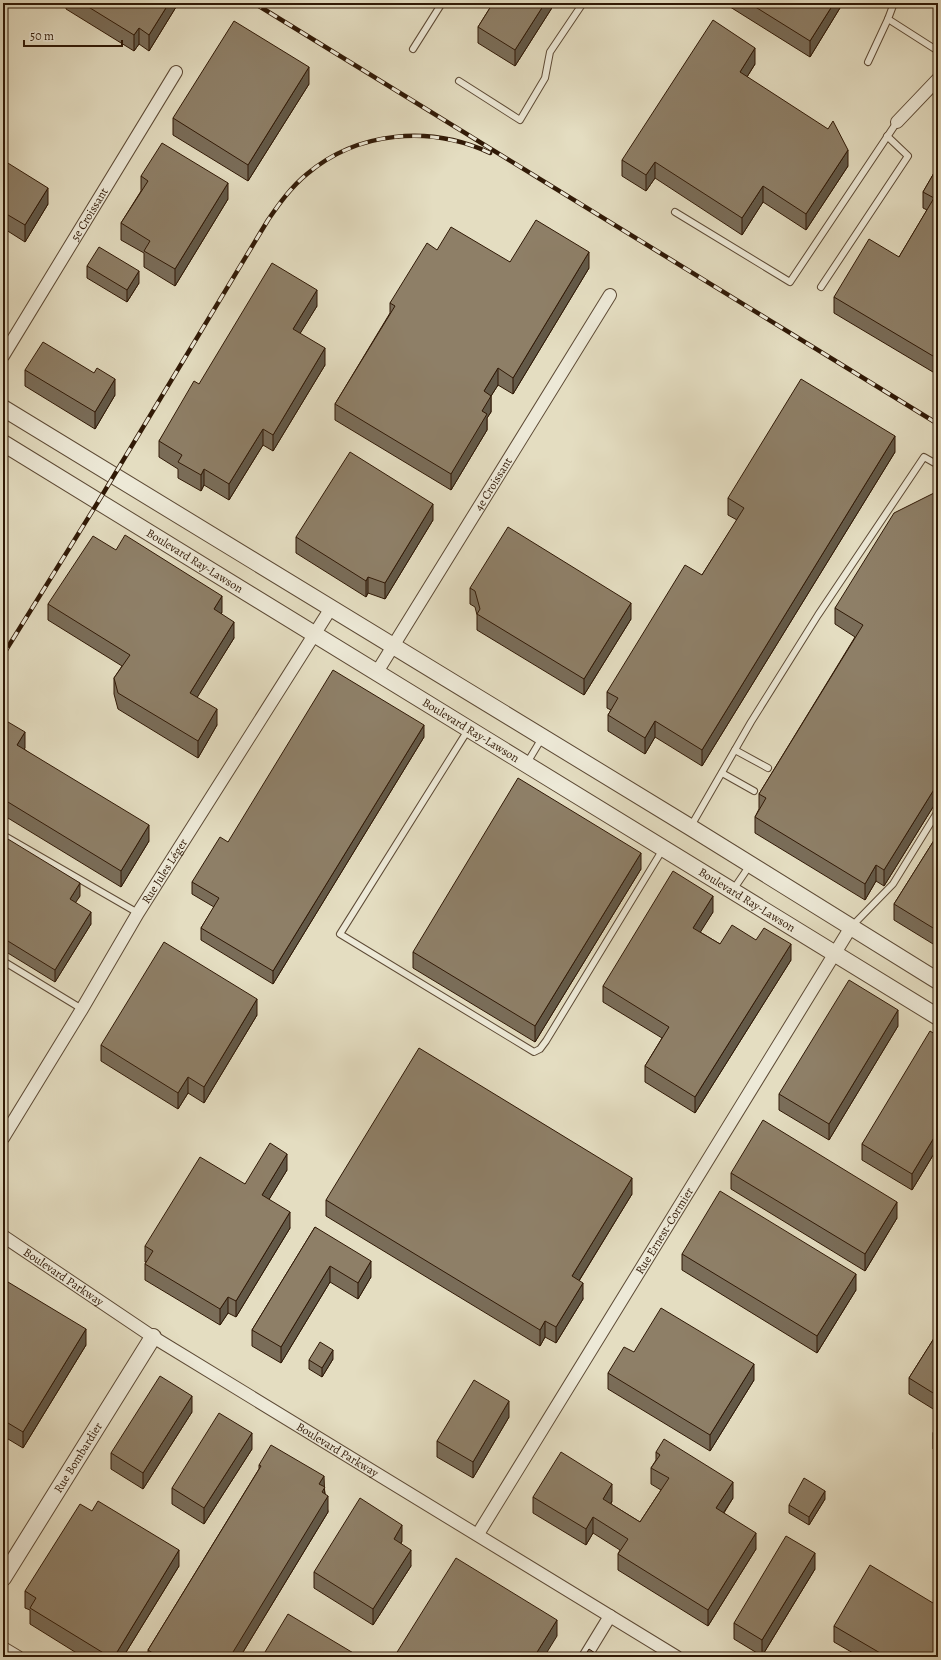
<svg xmlns="http://www.w3.org/2000/svg" width="941" height="1660" viewBox="0 0 941 1660" font-family="Alegreya,serif">
<rect width="100%" height="100%" fill="#e4ddc1"/>
<filter id="stains"><feTurbulence type="fractalNoise" baseFrequency=".005" numOctaves="4"/><feColorMatrix values="0 0 0 0 .2 0 0 0 0 .09 0 0 0 0 .02 0 0 0 .5 -.17"/></filter>
<radialGradient id="worn" r=".72"><stop offset=".6" stop-color="#630" stop-opacity="0"/><stop offset="1" stop-color="#630" stop-opacity=".3"/></radialGradient>
<g fill="none" stroke-linecap="round" stroke-linejoin="round">
<defs>
<g id="service">
<path d="M894 3 888 19 938 51"/>
<path d="M413 49 442 3"/>
<path d="M868 62 888 19"/>
<path d="M459 81 520 120 545 78 550 52 583 3"/>
<path d="M675 212 790 282 897 122"/>
<path d="M821 287 908 156 887 136"/>
<path d="M468 730 340 934 534 1052 540 1049 546 1041 663 849"/>
<path d="M735 750 768 768"/>
<path d="M527 763 542 738"/>
<path d="M722 773 754 791"/>
<path d="M691 826 751 722 818 615 924 457 938 465"/>
<path d="M3 835 138 913"/>
<path d="M733 890 750 865"/>
<path d="M852 926 893 884 938 811"/>
<path d="M3 961 82 1009"/>
</g>
<g id="minor">
<path d="M897 122 938 79"/>
<path id="s1" d="M3 356 176 72"/>
<path id="s2" d="M377 672 610 295"/>
<path id="s3" d="M3 1138 82 1009 138 913 331 608"/>
<path id="s4" d="M3 1236 153 1337 677 1657"/>
<path id="s5" d="M478 1534 851 927"/>
<path d="M3 1648 18 1657"/>
<path d="M585 1657 610 1616"/>
</g>
<g id="tertiary">
<path d="M3 408 690 827 938 981"/>
<path id="s6" d="M3 443 938 1017"/>
<path id="s7" d="M3 1578 153 1337"/>
</g>
</defs>
<use href="#service" stroke="#5d4a35" stroke-width="8"/>
<use href="#minor" stroke="#5d4a35" stroke-width="14"/>
<use href="#tertiary" stroke="#5d4a35" stroke-width="18"/>
<use href="#service" stroke="#ede9d7" stroke-width="6"/>
<use href="#minor" stroke="#ede9d7" stroke-width="12"/>
<use href="#tertiary" stroke="#ede9d7" stroke-width="16"/>
<defs>
<g id="rail">
<path d="M254 3 938 424"/>
<path d="M3 655 98 502 268 220C279 204 291 187 307 174 358 131 430 125 490 153"/>
</g>
</defs>
<use href="#rail" stroke="#301906" stroke-width="4.5"/>
<use href="#rail" stroke="#ede9d7" stroke-width="3" stroke-dasharray="9" stroke-linecap="butt"/>
</g>
<g fill="#7a6d59" stroke="#301906">
<path d="M66 3H176V7L149 51 139 44 134 51 66 9Z"/>
<path d="M493 3H555L515 66 478 43V27Z"/>
<path d="M727 3H843L810 57 727 5Z"/>
<path d="M755 64 747 77 848 166 806 230 763 202 742 235 655 178 646 191 622 176V160Z"/>
<path d="M309 84 248 181 173 135V118Z"/>
<path d="M3 160 48 204 25 242 3 228Z"/>
<path d="M938 166V375L834 313V297L899 257 927 210 923 208V192Z"/>
<path d="M141 176 228 199 175 286 144 267V253L121 240V223L141 191Z"/>
<path d="M437 250 510 262 589 268 513 394 498 385 491 396V412L487 418V430L451 490 335 420V404L390 313V303Z"/>
<path d="M87 266 139 283 127 302 87 278Z"/>
<path d="M317 306 300 333 325 365 273 451 263 445 229 500 204 485 201 491 178 478V469L159 457V441L199 384Z"/>
<path d="M25 370 115 395 95 429 25 386Z"/>
<path d="M895 452 702 766 655 737 645 754 608 731V715L611 710 607 708V692L702 575 737 520 728 515V498Z"/>
<path d="M938 491V799L884 886 876 881 865 900 755 833V817L759 809V794L855 637 835 624V608Z"/>
<path d="M433 520 385 599 368 593 366 597 296 553V537Z"/>
<path d="M116 550 222 612 221 614 234 638 197 697 217 725 198 758 118 709 114 694V678L122 666 48 620V604Z"/>
<path d="M470 588 631 619 584 695 477 630V615L475 607 470 604Z"/>
<path d="M3 719 25 748 24 749 149 841 121 887 3 815Z"/>
<path d="M424 737 273 984 201 940V928L214 907 192 894V882L228 842Z"/>
<path d="M938 834V947L894 920V904Z"/>
<path d="M3 836 80 896 75 902 91 924 55 982 3 950Z"/>
<path d="M641 869 535 1042 413 968V952Z"/>
<path d="M713 912 700 932 720 944 756 940 791 960 695 1113 645 1082V1066L662 1038 603 1002V986Z"/>
<path d="M257 1015 204 1103 188 1093 178 1109 101 1061V1045Z"/>
<path d="M898 1026 829 1140 779 1110V1094Z"/>
<path d="M938 1036V1147L912 1190 862 1160V1144Z"/>
<path d="M287 1170 269 1199 290 1228 236 1317 228 1313 220 1325 145 1280V1264L146 1262H145V1246L245 1184Z"/>
<path d="M731 1173 897 1218 865 1271 731 1189Z"/>
<path d="M632 1194 579 1281 583 1299 556 1343 545 1337 540 1346 326 1216V1200Z"/>
<path d="M315 1227 371 1277 358 1299 330 1282 281 1363 252 1346V1330Z"/>
<path d="M682 1254 856 1290 817 1353 682 1270Z"/>
<path d="M3 1279 86 1345 23 1448 3 1436Z"/>
<path d="M938 1332V1412L909 1394V1378Z"/>
<path d="M634 1352 754 1380 710 1451 608 1389V1373Z"/>
<path d="M333 1359 322 1377 309 1369V1360Z"/>
<path d="M192 1412 143 1489 111 1469V1453Z"/>
<path d="M509 1417 473 1478 437 1457V1441Z"/>
<path d="M938 1425V1452L933 1449V1433Z"/>
<path d="M252 1449 204 1524 172 1504V1488Z"/>
<path d="M656 1452 733 1498 724 1513 756 1549 708 1626 618 1570V1554L620 1550 593 1533 586 1545 533 1513V1497L612 1501 611 1504 640 1522 661 1490 651 1484V1468L656 1460Z"/>
<path d="M259 1465 324 1487 328 1512 240 1657H148V1650L259 1469Z"/>
<path d="M825 1499 809 1525 789 1513V1505Z"/>
<path d="M402 1541 401 1543 411 1566 373 1625 314 1588V1572Z"/>
<path d="M179 1566 123 1657H83L30 1624V1610L25 1608V1591Z"/>
<path d="M815 1569 762 1656 734 1639V1623Z"/>
<path d="M834 1626 938 1657H860L834 1642Z"/>
</g>
<g fill="#635948" stroke="#301906">
<path d="M169 3H176V7L149 51V35Z"/>
<path d="M545 3H555L515 66V50Z"/>
<path d="M834 3H843L810 57V41Z"/>
<path d="M139 28V44L134 51V35Z"/>
<path d="M755 48V64L740 88V72Z"/>
<path d="M309 67V84L248 181V165Z"/>
<path d="M848 150V166L806 230V214Z"/>
<path d="M655 162V178L646 191V175Z"/>
<path d="M228 183V199L175 286V269Z"/>
<path d="M763 186V202L742 235V218Z"/>
<path d="M48 188V204L25 242V225Z"/>
<path d="M589 252V268L513 394V378Z"/>
<path d="M139 271V283L127 302V290Z"/>
<path d="M317 290V306L293 345V329Z"/>
<path d="M325 348V365L273 451V435Z"/>
<path d="M498 368V385L491 396V412L487 418V430L451 490V474L482 411 484 391Z"/>
<path d="M115 379V395L95 429V412Z"/>
<path d="M263 429V445L229 500V484Z"/>
<path d="M895 436V452L702 766V750Z"/>
<path d="M204 469V485L201 491V475Z"/>
<path d="M433 504V520L385 599V583Z"/>
<path d="M368 577V593L366 597V581Z"/>
<path d="M222 596V612L214 625V609Z"/>
<path d="M631 603V619L584 695V679Z"/>
<path d="M234 622V638L190 709V693Z"/>
<path d="M217 709V725L198 758V741Z"/>
<path d="M655 721V737L645 754V738Z"/>
<path d="M424 725V737L273 984V971Z"/>
<path d="M25 732V748L17 761V745Z"/>
<path d="M938 783V799L884 886V870Z"/>
<path d="M149 825V841L121 887V871Z"/>
<path d="M641 853V869L535 1042V1026Z"/>
<path d="M876 865V881L865 900V884Z"/>
<path d="M80 883V896L70 911V899Z"/>
<path d="M713 896V912L693 944V928Z"/>
<path d="M91 912V924L55 982V970Z"/>
<path d="M791 944V960L695 1113V1097Z"/>
<path d="M257 999V1015L204 1103V1087Z"/>
<path d="M898 1010V1026L829 1140V1124Z"/>
<path d="M188 1077V1093L178 1109V1093Z"/>
<path d="M938 1131V1147L912 1190V1174Z"/>
<path d="M287 1154V1170L262 1211V1195Z"/>
<path d="M632 1178V1194L572 1292V1276Z"/>
<path d="M897 1202V1218L865 1271V1254Z"/>
<path d="M290 1212V1228L236 1317V1301Z"/>
<path d="M371 1261V1277L358 1299V1283Z"/>
<path d="M330 1266V1282L281 1363V1347Z"/>
<path d="M856 1274V1290L817 1353V1336Z"/>
<path d="M583 1283V1299L556 1343V1327Z"/>
<path d="M228 1297V1313L220 1325V1309Z"/>
<path d="M545 1321V1337L540 1346V1330Z"/>
<path d="M86 1329V1345L23 1448V1432Z"/>
<path d="M333 1350V1359L322 1377V1368Z"/>
<path d="M754 1364V1380L710 1451V1435Z"/>
<path d="M192 1396V1412L143 1489V1473Z"/>
<path d="M509 1401V1417L473 1478V1462Z"/>
<path d="M252 1433V1449L204 1524V1508Z"/>
<path d="M324 1476 325 1501 328 1496V1512L240 1657H230L319 1484Z"/>
<path d="M733 1482V1498L716 1524V1508Z"/>
<path d="M612 1484V1501L603 1515V1499Z"/>
<path d="M825 1491V1499L809 1525V1517Z"/>
<path d="M593 1517V1533L586 1545V1529Z"/>
<path d="M402 1525V1541L394 1555V1539Z"/>
<path d="M756 1533V1549L708 1626V1610Z"/>
<path d="M179 1550V1566L123 1657H114Z"/>
<path d="M411 1550V1566L373 1625V1609Z"/>
<path d="M815 1553V1569L762 1656V1640Z"/>
<path d="M557 1620V1636L544 1657H534Z"/>
</g>
<g fill="#8e7f67" stroke="#301906">
<path d="M82 3H169L149 35 139 28 134 35Z"/>
<path d="M493 3H545L515 50 478 27Z"/>
<path d="M749 3H834L810 41Z"/>
<path d="M713 20 755 48 740 72 828 129 833 121 848 150 806 214 763 186 742 218 655 162 646 175 622 160Z"/>
<path d="M234 21 309 67 248 165 173 118Z"/>
<path d="M162 143 228 183 175 269 144 251 150 241 121 223 148 181 141 176Z"/>
<path d="M3 160 48 188 25 225 3 212Z"/>
<path d="M938 166V359L834 297 869 239 899 257 934 198 923 192Z"/>
<path d="M536 220 589 252 513 378 498 368 484 391 491 396 482 411 487 414 451 474 335 404 395 306 390 303 427 243 437 250 451 227 510 262Z"/>
<path d="M99 247 139 271 127 290 87 266Z"/>
<path d="M272 263 317 290 293 329 325 348 273 435 263 429 229 484 204 469 201 475 178 462 182 455 159 441 194 381 199 384Z"/>
<path d="M43 342 94 373 97 368 115 379 95 412 25 370Z"/>
<path d="M801 379 895 436 702 750 655 721 645 738 608 715 618 698 607 692 685 565 702 575 744 508 728 498Z"/>
<path d="M350 452 433 504 385 583 368 577 366 581 296 537Z"/>
<path d="M938 491V783L884 870 876 865 865 884 755 817 766 798 759 794 863 625 835 608 894 513Z"/>
<path d="M508 527 631 603 584 679 477 614 480 609 475 591 470 588Z"/>
<path d="M125 535 222 596 214 609 234 622 190 693 217 709 198 741 118 693 114 678 130 655 48 604 93 536 116 550Z"/>
<path d="M333 670 424 725 273 971 201 928 219 898 192 882 220 837 228 842Z"/>
<path d="M3 719 25 732 17 745 149 825 121 871 3 799Z"/>
<path d="M518 778 641 853 535 1026 413 952Z"/>
<path d="M938 834V931L894 904Z"/>
<path d="M3 836 80 883 70 899 91 912 55 970 3 938Z"/>
<path d="M673 871 713 896 693 928 720 944 732 925 756 940 764 928 791 944 695 1097 645 1066 669 1027 603 986Z"/>
<path d="M164 942 257 999 204 1087 188 1077 178 1093 101 1045Z"/>
<path d="M849 980 898 1010 829 1124 779 1094Z"/>
<path d="M930 1031 938 1036V1131L912 1174 862 1144Z"/>
<path d="M419 1048 632 1178 572 1276 583 1283 556 1327 545 1321 540 1330 326 1200Z"/>
<path d="M763 1120 897 1202 865 1254 731 1173Z"/>
<path d="M270 1143 287 1154 262 1195 290 1212 236 1301 228 1297 220 1309 145 1264 153 1251 145 1246 200 1157 245 1184Z"/>
<path d="M720 1191 856 1274 817 1336 682 1254Z"/>
<path d="M315 1227 371 1261 358 1283 330 1266 281 1347 252 1330Z"/>
<path d="M3 1279 86 1329 23 1432 3 1420Z"/>
<path d="M661 1308 754 1364 710 1435 608 1373 624 1347 634 1352Z"/>
<path d="M938 1332V1396L909 1378Z"/>
<path d="M320 1342 333 1350 322 1368 309 1360Z"/>
<path d="M160 1376 192 1396 143 1473 111 1453Z"/>
<path d="M474 1380 509 1401 473 1462 437 1441Z"/>
<path d="M219 1413 252 1433 204 1508 172 1488Z"/>
<path d="M938 1425V1436L933 1433Z"/>
<path d="M664 1439 733 1482 716 1508 756 1533 708 1610 618 1554 628 1539 593 1517 586 1529 533 1497 561 1452 612 1484 603 1499 640 1522 669 1478 651 1468 660 1455 656 1452Z"/>
<path d="M271 1445 324 1476 319 1484 325 1487 322 1492 328 1496 230 1657H185L179 1654 177 1657H159L148 1650 261 1466 259 1465Z"/>
<path d="M804 1478 825 1491 809 1517 789 1505Z"/>
<path d="M360 1498 402 1525 394 1539 411 1550 373 1609 314 1572Z"/>
<path d="M98 1501 179 1550 114 1657H110L30 1608 36 1598 25 1591 80 1504 92 1511Z"/>
<path d="M786 1536 815 1553 762 1640 734 1623Z"/>
<path d="M456 1558 557 1620 534 1657H394Z"/>
<path d="M870 1565 938 1606V1657H887L834 1626Z"/>
<path d="M288 1614 360 1657H262Z"/>
<path d="M589 1649 601 1657H584Z"/>
</g>
<g text-anchor="middle" stroke-width="3.5" stroke-linejoin="round" paint-order="stroke">
<g font-size="12" fill="#301906" stroke="#ede9d7">
<text dy="4" stroke="none"><textPath href="#s1" startOffset="166">5e Croissant</textPath></text>
<text dy="4" stroke="none"><textPath href="#s2" startOffset="221">4e Croissant</textPath></text>
<text dy="4" stroke="none"><textPath href="#s6" startOffset="225">Boulevard Ray-Lawson</textPath></text>
<text dy="4" stroke="none"><textPath href="#s6" startOffset="549">Boulevard Ray-Lawson</textPath></text>
<text dy="4" stroke="none"><textPath href="#s3" startOffset="312">Rue Jules Léger</textPath></text>
<text dy="4" stroke="none"><textPath href="#s6" startOffset="873">Boulevard Ray-Lawson</textPath></text>
<text dy="4" stroke="none"><textPath href="#s5" startOffset="356">Rue Ernest-Cormier</textPath></text>
<text dy="4" stroke="none"><textPath href="#s4" startOffset="73">Boulevard Parkway</textPath></text>
<text dy="4" stroke="none"><textPath href="#s4" startOffset="397">Boulevard Parkway</textPath></text>
<text dy="4" stroke="none"><textPath href="#s7" startOffset="142">Rue Bombardier</textPath></text>
</g>
</g>
<rect width="941" height="1660" fill="none" stroke="#e4ddc1" stroke-width="16"/>
<rect x="4" y="4" width="933" height="1652" fill="none" stroke="#301906" stroke-width="2"/>
<rect x="8" y="8" width="925" height="1644" fill="none" stroke="#301906"/>
<path d="M24 40v6h98v-6" fill="none" stroke="#301906" stroke-width="2"/>
<text x="30" y="40" font-size="12" fill="#301906" stroke="#ede9d7" stroke-width="3" paint-order="stroke">50 m</text>
<rect width="100%" height="100%" filter="url(#stains)"/>
<rect width="100%" height="100%" fill="url(#worn)"/>
</svg>
